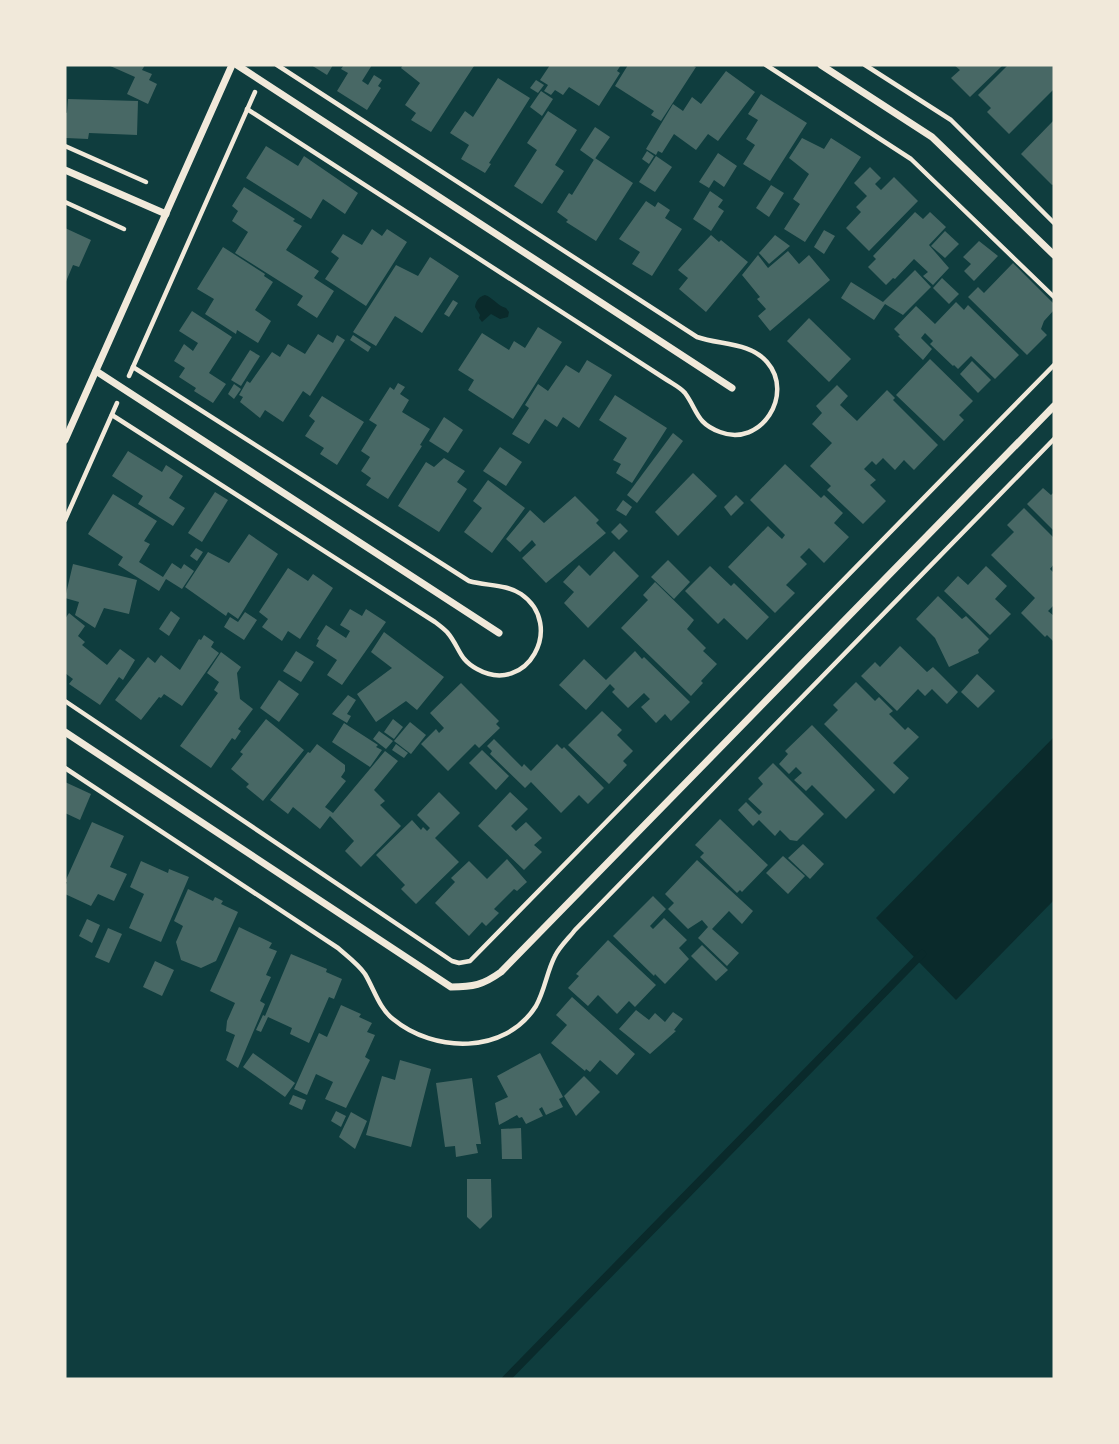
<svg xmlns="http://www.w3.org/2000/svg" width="1119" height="1444" viewBox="0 0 1119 1444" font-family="Literata,serif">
<rect width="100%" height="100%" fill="#0f3d3e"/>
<g fill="#0a2a2b">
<path d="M485 295C494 298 496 305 506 308L509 312 508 317 500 319 491 314 482 322 479 318 480 315 475 307C476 300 479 297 485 295Z"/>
<path d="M1054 737V900L956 1000 876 918Z"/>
</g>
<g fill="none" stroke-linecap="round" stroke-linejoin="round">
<path stroke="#0a2a2b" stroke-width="8" d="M506 1379 922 954"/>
</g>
<g fill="#486865">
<path d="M108 65H145L142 70 152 74 149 80 157 84 148 104 127 94 135 77Z"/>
<path d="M311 65H333L327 75Z"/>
<path d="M344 65H372L362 81 368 85 374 75 382 80 378 86 381 88 367 110 337 91 348 73 341 69Z"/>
<path d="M403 65 474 66 431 132 411 120 416 113 405 105 420 83 401 68Z"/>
<path d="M550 65H621L617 71 620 73 599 106 569 87 563 95 555 90 551 95 544 91 548 85 540 80Z"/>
<path d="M628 65H691L696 67 661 121 651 115 654 111 615 86Z"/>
<path d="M954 65H1003L970 97 951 78 960 70Z"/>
<path d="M1008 65H1054V89L1009 134 987 112 991 108 978 95Z"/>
<path d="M726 71 755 92 718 141 708 134 696 150 674 134 662 153 658 151 656 155 646 149 673 104 683 111 692 97 701 104Z"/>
<path d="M498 78 530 98 489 163 491 164 485 173 461 159 469 145 450 133 465 111 473 117Z"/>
<path d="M536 80 544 85 538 93 530 88Z"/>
<path d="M541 91 553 99 542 116 530 107Z"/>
<path d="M761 94 807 123 770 181 743 164 755 145 746 139 758 120 748 114Z"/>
<path d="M68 99 138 101 137 135 89 133 88 139 66 138 65 112 67 113Z"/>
<path d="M548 111 577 130 555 165 564 171 542 204 514 186 537 150 527 143Z"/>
<path d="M1054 120V184L1052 185 1021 154Z"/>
<path d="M595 127 610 137 594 160 580 150Z"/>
<path d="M802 138 824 149 831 138 861 157 805 242 784 229 800 204 793 199 809 174 789 158Z"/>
<path d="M266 146 298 166 304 156 358 193 345 214 323 199 311 219 246 178Z"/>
<path d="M647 151 654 156 649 164 642 159Z"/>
<path d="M718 153 737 166 724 187 714 180 709 188 699 182Z"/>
<path d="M656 156 672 167 655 192 639 182Z"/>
<path d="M595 158 633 183 596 241 566 222 568 220 557 212 569 193 572 195Z"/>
<path d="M870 167 881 178 875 184 881 190 894 177 918 201 869 251 846 228 861 212 856 207 867 196 854 183Z"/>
<path d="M771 185 784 193 769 217 756 208Z"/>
<path d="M244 187 295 219 293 221 302 226 286 250 319 271 314 278 334 291 317 318 297 305 303 296 235 253 248 232 232 221 238 211 232 206Z"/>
<path d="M710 191 723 200 718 207 724 211 711 231 693 219Z"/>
<path d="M646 201 655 207 658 202 670 210 665 218 682 229 652 276 632 264 640 252 619 239Z"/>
<path d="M915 212 923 219 930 212 946 227 929 245 949 268 933 285 923 276 928 272 914 259 895 279 893 278 886 285 868 267 876 259 873 256Z"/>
<path d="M65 228 91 240 79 267 73 265 65 284Z"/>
<path d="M372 229 382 236 387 229 407 242 366 306 325 279 339 258 331 252 343 234 362 245Z"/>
<path d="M824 230 835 236 824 254 814 247Z"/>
<path d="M945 231 959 244 945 258 931 246Z"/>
<path d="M711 235 719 242 721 240 748 262 706 312 679 289 688 278 678 270Z"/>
<path d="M775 235 790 246 769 264 759 253Z"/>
<path d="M979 241 998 256 974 281 964 271 971 264 963 257Z"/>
<path d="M223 247 265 274 264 276 273 282 255 310 271 321 258 343 237 330 236 334 205 314 214 299 197 289Z"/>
<path d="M788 251 799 264 809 255 830 280 770 331 758 316 766 309 757 299 760 297 742 275 758 255 768 268Z"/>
<path d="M430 257 459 276 422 333 395 316 376 346 353 332 396 265 418 276Z"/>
<path d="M1013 263 1054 304V310L1044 321 1041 329 1047 335 1027 355 968 297 978 287 984 293Z"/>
<path d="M915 270 931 287 903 315 885 304 874 320 841 298 851 282 883 302Z"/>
<path d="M942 278 959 294 949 304 933 288Z"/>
<path d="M453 300 458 303 449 317 444 314Z"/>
<path d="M956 302 964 310 968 305 1019 355 995 379 971 356 958 369 954 365 953 366 930 344 933 341 925 333 921 338 932 349 923 360 898 336 900 335 894 329 916 306 935 324Z"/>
<path d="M192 311 232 337 209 373 226 384 213 403 194 391 196 388 179 377 185 368 174 361 184 344 193 351 198 343 179 331Z"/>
<path d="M809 318 851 359 829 382 787 341Z"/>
<path d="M538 327 562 342 513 419 468 390 474 380 458 370 482 333 509 350 514 341 525 348Z"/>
<path d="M318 334 333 343 337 335 345 340 310 396 303 391 283 422 265 410 260 418 240 402 243 397 239 395 247 381 250 383 272 352 280 357 288 344 305 354Z"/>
<path d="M353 335 371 347 368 352 350 340Z"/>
<path d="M250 350 260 356 241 386 231 380Z"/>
<path d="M930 359 973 401 959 415 964 420 944 441 896 395Z"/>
<path d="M587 360 612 375 579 428 563 417 557 427 545 419 529 444 512 434 529 408 525 405 538 384 548 391 566 365 579 373Z"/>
<path d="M972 361 991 380 978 393 960 374Z"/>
<path d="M398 383 405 387 400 394 409 400 402 412 430 429 420 445 422 446 388 499 366 485 371 478 361 471 370 457 361 451 377 425 369 420 390 387 394 390Z"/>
<path d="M234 384 241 389 234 399 228 394Z"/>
<path d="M837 385 848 396 840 405 857 421 887 390 895 398 893 400 938 445 914 470 904 460 895 470 883 458 876 465 872 461 864 469 876 480 870 485 886 501 863 524 827 490 831 486 810 466 832 443 812 424 822 413 816 406Z"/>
<path d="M615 395 667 428 632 483 616 473 621 464 613 460 627 438 599 420Z"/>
<path d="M322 396 364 422 337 465 320 454 324 448 305 436 315 421 309 416Z"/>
<path d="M444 417 463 430 448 453 429 441Z"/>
<path d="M673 433 683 441 637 503 627 495Z"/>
<path d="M500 447 522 462 506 486 483 471Z"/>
<path d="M128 451 162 472 166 465 183 476 169 498 185 508 173 526 138 504 143 496 112 476Z"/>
<path d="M444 458 465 471 457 482 467 489 439 532 398 506 426 462 434 467Z"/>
<path d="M785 464 821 498 824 495 843 513 834 523 849 537 824 563 809 548 800 557 807 564 786 585 795 593 775 613 728 567 768 526 782 539 785 535 750 500Z"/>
<path d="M693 473 717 496 678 536 655 512Z"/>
<path d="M488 480 525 508 492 553 464 532 482 508 473 501Z"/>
<path d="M1043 488 1051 495 1054 492V531L1027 504Z"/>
<path d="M215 492 228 500 202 542 188 533Z"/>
<path d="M113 494 157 521 144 541 150 544 139 562 163 577 172 563 181 569 184 564 194 571 182 589 166 579 159 591 118 565 123 557 88 534Z"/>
<path d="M736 495 744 503 731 516 724 507Z"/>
<path d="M575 496 599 520 596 523 606 533 546 583 522 558 536 545 532 540 520 552 506 539 530 510 544 523Z"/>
<path d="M623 500 632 507 626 516 616 510Z"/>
<path d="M1024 508 1054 538V564L1050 569 1054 573V605L1048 611 1054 616V642L1047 635 1045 637 1021 613 1035 598 991 555 1014 532 1007 525Z"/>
<path d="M620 523 628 531 619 540 611 532Z"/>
<path d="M249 534 278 554 238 619 228 612 226 616 185 587 208 552 229 563Z"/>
<path d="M196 548 203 552 197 561 190 556Z"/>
<path d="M614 551 639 576 588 628 564 603 574 592 563 582 579 565 590 576Z"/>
<path d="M668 560 690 582 674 599 651 577Z"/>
<path d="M73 564 137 580 129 614 104 608 95 628 75 615 79 602 65 598Z"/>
<path d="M710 566 731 586 734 583 769 617 747 640 724 618 718 624 685 591Z"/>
<path d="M986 566 1007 586 995 599 1011 614 990 635 944 591 958 576 968 585Z"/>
<path d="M288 568 308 581 313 574 333 588 300 639 288 631 282 641 262 627 268 619 259 612Z"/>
<path d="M655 582 694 620 687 629 706 648 703 651 717 664 701 681 703 683 691 696 621 628 648 600 643 595Z"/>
<path d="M938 596 962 619 966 616 989 639 978 650 979 653 949 667 935 638 916 619Z"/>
<path d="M350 609 362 616 366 609 386 622 342 685 327 675 337 660 316 646 319 640 317 639 326 625 346 638 350 631 340 625Z"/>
<path d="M171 611 180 618 169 636 159 629Z"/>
<path d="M245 612 257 620 244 640 224 627 230 617 238 622Z"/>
<path d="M69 613 85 626 78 636 85 642 82 645 107 665 120 649 135 660 123 680 119 677 100 705 69 684 73 679 65 673V619Z"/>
<path d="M384 632 444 677 417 710 406 701 376 722 357 694 392 668 371 652Z"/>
<path d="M204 635 214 642 211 647 219 653 182 706 164 694 161 698 159 697 141 720 115 700 148 657 155 663 161 655 180 670 199 639 201 640Z"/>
<path d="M900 646 927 672 933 667 958 692 947 704 932 689 925 696 918 689 897 711 861 676 875 662 880 667Z"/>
<path d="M296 651 314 662 301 682 283 671Z"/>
<path d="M635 651 642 659 644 657 690 702 671 721 665 714 656 723 641 707 650 699 644 693 628 708 612 692 615 689 610 684 586 710 559 685 584 659 606 680Z"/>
<path d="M221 652 241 667 237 673 240 699 253 709 238 729 241 731 235 740 232 738 211 768 180 746 218 693 214 690 219 682 207 673Z"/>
<path d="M977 674 995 691 978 708 961 692Z"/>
<path d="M279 680 299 694 279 722 260 708Z"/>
<path d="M856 682 875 701 879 697 893 711 889 714 905 730 908 727 919 737 893 763 909 778 894 794 824 724 838 710 833 705Z"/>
<path d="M461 683 499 721 496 724 500 728 479 748 475 744 448 771 421 744 436 729 439 733 444 728 430 713Z"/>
<path d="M348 695 356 700 347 714 351 716 347 723 332 714Z"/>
<path d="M602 711 622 730 617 735 633 751 623 761 627 765 609 784 568 745Z"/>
<path d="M266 719 304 750 263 801 246 787 249 784 231 769 243 754 240 752Z"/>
<path d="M393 719 403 727 394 739 384 732Z"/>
<path d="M410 722 426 735 411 754 394 741Z"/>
<path d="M344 723 378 745 376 747 382 750 370 767 332 742Z"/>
<path d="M812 725 875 790 846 819 812 785 806 791 794 780 802 773 796 767 789 774 779 764 788 754 785 751Z"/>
<path d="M379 731 393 741 386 749 373 739Z"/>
<path d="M494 739 522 767 524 764 531 771 557 744 562 749 564 747 604 788 588 804 579 795 561 813 531 782 525 788 490 754 492 751 487 746Z"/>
<path d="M317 744 345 765V771L341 777 346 781 325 807 333 813 385 751 398 761 374 790 385 801 380 805 401 826 361 867 345 851 354 841 330 816 320 829 293 807 288 814 270 800 308 752 310 753Z"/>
<path d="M396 744 408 753 404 758 392 750Z"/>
<path d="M482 750 509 776 496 790 469 763Z"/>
<path d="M773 763 824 814 797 841 790 840 780 830 775 836 759 820 753 826 738 810 746 802 759 815 762 812 748 799 763 784 758 778Z"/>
<path d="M65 782 91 794 80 820 65 813Z"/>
<path d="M439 792 460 813 435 838 459 862 416 904 401 889 405 885 376 855 412 820 421 830 423 827 427 831 430 828 417 815Z"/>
<path d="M510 792 528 809 511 826 516 831 526 822 542 838 534 845 542 852 524 870 478 826Z"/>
<path d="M720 819 768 865 742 892 740 890 737 893 700 857 704 853 695 845Z"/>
<path d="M92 822 124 836 110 867 127 874 114 901 98 894 91 906 65 894V887L67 882H65Z"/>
<path d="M803 844 824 864 810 879 788 858Z"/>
<path d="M783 856 805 876 788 894 766 873Z"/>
<path d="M507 859 527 882 517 891 514 889 494 909 499 913 486 926 482 922 469 936 435 903 455 882 451 878 469 861 487 879Z"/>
<path d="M697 860 753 911 742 924 729 911 712 929 739 953 727 966 698 938 708 927 702 920 688 929 668 909 674 903 665 894Z"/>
<path d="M141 861 168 873 169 869 189 877 161 942 129 928 144 894 130 887Z"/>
<path d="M188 889 213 901 215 897 223 901 221 904 238 912 216 961 201 968 181 960 176 942 183 926 174 921Z"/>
<path d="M653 896 666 909 650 926 653 929 664 918 687 940 679 948 689 959 665 984 655 974 654 976 613 936Z"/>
<path d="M87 919 100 925 92 943 79 936Z"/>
<path d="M239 927 272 943 269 948 277 951 266 975 271 977 260 1001 265 1004 238 1068 226 1060 235 1035 226 1031 227 1021 235 1003 210 991Z"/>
<path d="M108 928 122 934 109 963 95 957Z"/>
<path d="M608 940 656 985 635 1007 629 1001 617 1014 598 995 588 1006 568 988 579 976 576 974Z"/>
<path d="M702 945 728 970 716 981 691 956Z"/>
<path d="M291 954 327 969 326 972 342 979 334 999 329 997 309 1043 290 1034 292 1028 268 1017 261 1032 256 1030 263 1015 265 1016Z"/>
<path d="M155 961 174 970 162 996 143 987Z"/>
<path d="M572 997 635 1054 617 1075 600 1060 590 1072 586 1069 585 1071 551 1043 567 1025 556 1015Z"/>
<path d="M341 1005 361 1014 359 1017 372 1023 367 1032 375 1035 365 1057 370 1060 346 1108 325 1099 333 1082 316 1074 307 1095 294 1089 319 1033 327 1037Z"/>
<path d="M636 1010 649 1020 655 1013 665 1022 673 1012 683 1019 674 1030 676 1031 650 1054 619 1029Z"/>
<path d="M253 1053 295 1083 285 1097 243 1067Z"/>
<path d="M540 1053 563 1097 559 1099 563 1107 546 1115 542 1107 539 1109 543 1116 526 1124 522 1117 519 1118 517 1115 499 1125 495 1103 508 1097 497 1076Z"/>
<path d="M400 1060 431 1069 411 1147 366 1135 382 1076 395 1080Z"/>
<path d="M584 1076 600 1092 576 1116 564 1096Z"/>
<path d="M472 1078 481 1144H476L478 1153 456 1157 455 1146 445 1147 436 1083Z"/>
<path d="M293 1095 306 1100 302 1110 289 1104Z"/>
<path d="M336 1111 346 1116 341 1127 331 1121Z"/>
<path d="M351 1112 367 1121 355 1149 339 1137Z"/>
<path d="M521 1128 522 1159H502L501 1129Z"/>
<path d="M467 1179H491L492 1217 480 1229 467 1217Z"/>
</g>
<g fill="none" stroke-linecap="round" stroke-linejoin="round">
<g stroke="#f1e9da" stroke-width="4.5">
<path d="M766 65 911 159 1054 297"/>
<path d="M865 65 951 120 1054 223"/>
<path d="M247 109 667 380C673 384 681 388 685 393 698 411 696 423 720 432 761 448 795 394 767 362 750 342 720 345 697 337L277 65"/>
<path d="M65 146 146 182"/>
<path d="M65 202 124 229"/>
<path d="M129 376 255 92"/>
<path d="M112 415 435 622C439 625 444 629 447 632 460 647 458 659 477 669 527 697 566 625 521 594 506 584 486 586 469 581L133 367"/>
<path d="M65 520 117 403"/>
<path d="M65 701 452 961 459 963 470 961 1054 365"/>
<path d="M65 768 338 948C347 956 358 964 365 974 374 989 379 1008 393 1019 434 1053 505 1055 536 1006 545 990 547 971 555 956 560 946 569 938 575 930L1054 439"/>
</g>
<g stroke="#f1e9da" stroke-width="7">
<path d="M237 65 732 388"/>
<path d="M821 65 932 137 1054 255"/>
<path d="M65 170 166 214"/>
<path d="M96 371 499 633"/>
<path d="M65 440 232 65"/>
<path d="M65 732 451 987C473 987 483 985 501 972L1054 406"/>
</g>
</g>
<rect width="1119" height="1444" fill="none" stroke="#f1e9da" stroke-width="133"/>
</svg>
